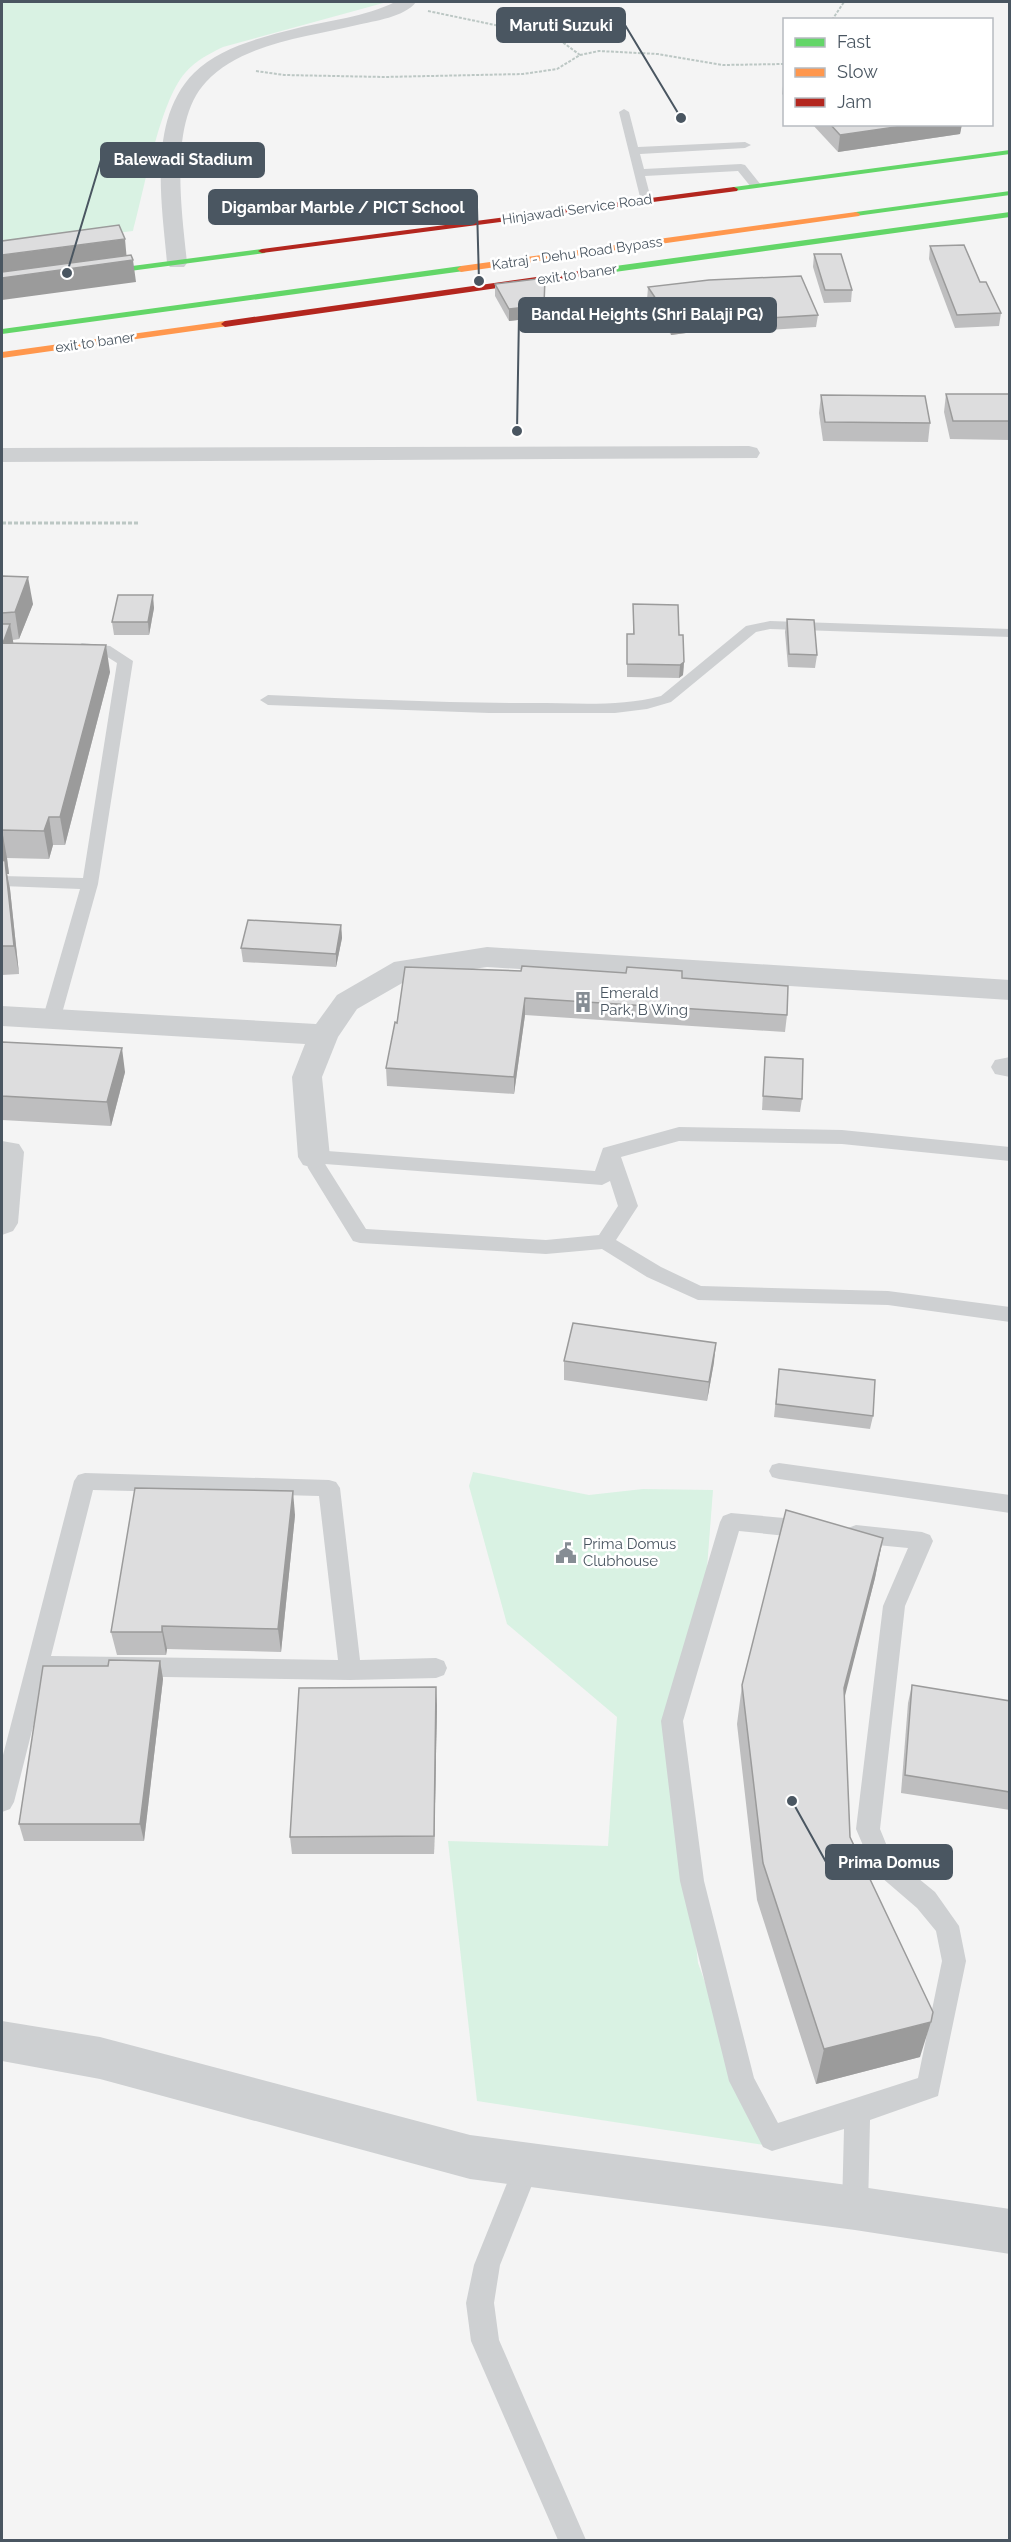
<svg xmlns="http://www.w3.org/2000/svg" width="1011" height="2542" viewBox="0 0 1011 2542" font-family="Raleway,sans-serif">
<rect width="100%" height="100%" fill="#f4f4f4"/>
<g fill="#d9f2e3">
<path d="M2 2H387L223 47C209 54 196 60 185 73 160 101 144 191 133 231L2 247Z"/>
<path d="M473 1472 589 1495 643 1489 713 1490 706 1581 672 1721 698 1963 764 2145 477 2101 448 1841 608 1846 617 1717 507 1624 469 1486Z"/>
</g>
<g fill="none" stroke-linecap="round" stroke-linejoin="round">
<g stroke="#bcc7c4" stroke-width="2" stroke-dasharray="3 1.5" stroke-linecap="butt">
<path d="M428 11 557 38 580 55"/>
<path d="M832 20 844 2"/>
<path d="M256 71 284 75 384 77 523 74 557 69 580 55 599 51 658 54 723 65 784 64"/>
</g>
<path stroke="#bcc7c4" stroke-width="3" stroke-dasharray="4 2" stroke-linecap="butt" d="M2 523H140"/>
<g fill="#ced0d2" fill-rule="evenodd">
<path d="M624 109 629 112 638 147 745 142 751 145 745 148 640 154 644 169 741 164 745 165 761 185 751 187 738 171 645 176 651 199 641 201 619 112Z"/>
<path d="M770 621 1010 629V637L770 629 756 632 671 702 647 709 615 713H489L268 705 260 700 268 695C356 699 445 703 533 703 576 703 619 707 661 696L746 626Z"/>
<path d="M82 643 110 646 133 661 98 884 61 1017 52 1023 43 1017 80 889 2 886V876L83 878 117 663 101 653 77 650 75 647Z"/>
<path d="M679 1127 842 1130 1010 1147V1161L842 1144 679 1141 621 1157 638 1206 616 1240 661 1267 701 1286 888 1291 1010 1307V1322L888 1305 698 1300 647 1277 602 1249 546 1254 360 1243 353 1241 308 1168 305 1157 307 1152 314 1150 595 1171 603 1148ZM325 1164 602 1185 610 1181 618 1206 599 1235 546 1240 366 1229Z"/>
<path d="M779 1463 1010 1495V1513L779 1479 772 1477 769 1471 772 1465Z"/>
<path d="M85 1473 329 1480 336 1482 340 1488 360 1660 436 1658 444 1661 447 1668 444 1675 436 1678 350 1680 46 1675 14 1802 10 1809 2 1812V1759L74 1481 78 1475ZM93 1490 319 1496 338 1660 51 1656Z"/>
<path d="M731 1513 806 1520 814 1523 817 1529 814 1535 806 1538 739 1531 683 1721 704 1881 754 2078 778 2123 918 2078 942 1961 936 1931 917 1908 874 1871 856 1829 883 1606 908 1548 856 1543 848 1540 845 1534 848 1528 856 1525 922 1532 930 1535 933 1541 905 1606 880 1829 891 1856 935 1892 959 1926 966 1961 938 2096 870 2120 868 2208 864 2217 855 2221 846 2217 842 2208 844 2129 772 2151 763 2147 729 2081 680 1881 661 1721 720 1522 723 1516Z"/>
<path d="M527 2152 536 2156 540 2165 500 2265 494 2303 499 2340 586 2540H558L471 2341 466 2303 474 2265 518 2156Z"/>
</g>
<g fill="#ced0d2" fill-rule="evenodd">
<path d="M395 2H416C405 17 374 21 357 25 308 37 242 43 206 82 168 122 182 212 187 263L184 267H170L167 263C162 204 147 120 194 73 220 47 262 37 298 28 330 20 365 17 395 2Z"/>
<path d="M749 446 757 448 760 453 757 458 2 462V448Z"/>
<path d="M487 947 1010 980V1000L487 967 411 978 357 1009 338 1037 322 1077 330 1157 325 1165 314 1168 303 1165 298 1157 292 1077 305 1044 2 1026V1006L316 1024 337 995 394 962Z"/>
<path d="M1010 1057V1077L995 1074 991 1067 995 1060Z"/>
<path d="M2 1141 19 1144 24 1152 18 1223 13 1231 2 1235Z"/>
<path d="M2 2021 100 2037 470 2135 855 2186 1010 2209V2254L855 2230 470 2179 100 2079 2 2061Z"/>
</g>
<g fill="#63d668" fill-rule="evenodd">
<path d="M1010 150V154L734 191 730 189 734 187Z"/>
<path d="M1010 191V195L856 216 852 214 856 212Z"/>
<path d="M1010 212V217L586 276 582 273 586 270Z"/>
<path d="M262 249 266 251 265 253 2 288V283Z"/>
<path d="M461 266 464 267V271L2 334V329Z"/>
</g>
<g fill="#ff974d" fill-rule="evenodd">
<path d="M856 212 860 214 859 216 461 272 457 269 461 266Z"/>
<path d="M225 321 228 322V326L2 358V352Z"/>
</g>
<g fill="#b3261e" fill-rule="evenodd">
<path d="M734 187 738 189 737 191 262 253 258 251 262 249Z"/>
<path d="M586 270 590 273 589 275 225 327 221 324 225 321Z"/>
</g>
</g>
<g fill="#bebebf">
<path d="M784 78V96L782 94Z"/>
<path d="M812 124H962L960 134 838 152Z"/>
<path d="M930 246 980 282 1001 313 999 326 955 328 929 259Z"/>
<path d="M814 254 852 290 851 302 824 303 813 267Z"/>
<path d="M495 284 545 290 544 317 509 321 495 296Z"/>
<path d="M648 287 818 315 816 327 768 330 767 326 733 329 731 327 671 335 647 300Z"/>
<path d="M946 394H1010V440L950 439 944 412Z"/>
<path d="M821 395 930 423 928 442 823 441 819 413Z"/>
<path d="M2 576 33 604 19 639 13 640V643L110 672 65 845H53L49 859 7 858 9 874H7L10 889 19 974 2 975Z"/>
<path d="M633 604 679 635 684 662 683 675 679 678 627 677V634H633Z"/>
<path d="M154 608 149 635H114L112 622Z"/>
<path d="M787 619 817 655 815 668 788 667 785 632Z"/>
<path d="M341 925 342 938 336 967 243 962 241 948Z"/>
<path d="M521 971 682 978 787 1015 785 1032 525 1015 514 1094 387 1086 386 1068 397 1023Z"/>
<path d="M2 1042 125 1072 111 1126 2 1120Z"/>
<path d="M765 1057 802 1099 800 1112 762 1110Z"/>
<path d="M564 1361 714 1362 707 1401 564 1380Z"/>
<path d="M779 1369 873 1416 870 1429 774 1417Z"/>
<path d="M295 1515 281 1652 167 1649 166 1655H117L111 1632Z"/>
<path d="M883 1538 875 1578 844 1696 850 1837 920 2057 816 2084 757 1900 737 1724 742 1685Z"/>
<path d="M160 1661 163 1679 144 1841H24L19 1824 108 1666Z"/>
<path d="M912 1685 1010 1701V1810L901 1793 908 1703Z"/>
<path d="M437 1705 434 1854H292L290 1837Z"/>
</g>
<g fill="#9b9b9b">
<path d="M916 124H962L960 134 838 152 840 135Z"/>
<path d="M125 239 127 261 133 260 136 282 2 300V255Z"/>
<path d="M545 278 544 317 509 321V309Z"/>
<path d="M732 314 731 327 671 335 672 323Z"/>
<path d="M28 577 33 604 19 639 15 612Z"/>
<path d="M153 595 154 608 149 635 148 622Z"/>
<path d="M10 624 15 652 3 643Z"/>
<path d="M106 645 110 672 65 845 60 817Z"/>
<path d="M684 662 683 675 679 678 680 665Z"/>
<path d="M49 817 53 845 49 859 44 831Z"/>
<path d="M2 830 7 858 9 874H7L10 889 19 974 2 876Z"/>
<path d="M341 925 342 938 336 967V954Z"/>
<path d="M525 998V1015L514 1094V1077Z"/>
<path d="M122 1048 125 1072 111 1126 107 1102Z"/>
<path d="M716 1343 714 1362 707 1401 709 1382Z"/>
<path d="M293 1491 295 1515 281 1652 278 1629Z"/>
<path d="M883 1538 875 1578 837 1727 844 1688Z"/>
<path d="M162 1626 167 1649 166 1655 162 1632Z"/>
<path d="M160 1661 163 1679 144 1841 140 1824Z"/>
<path d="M436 1687 437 1705 434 1854V1836Z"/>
<path d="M931 2022 920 2057 816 2084 824 2049Z"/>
</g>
<g fill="#ddddde" stroke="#9b9b9b" stroke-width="1.5">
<path d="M830 124H916L840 135Z"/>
<path d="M119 225 125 239 2 255V241Z"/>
<path d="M964 245 980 282H986L1001 313 957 315 930 246Z"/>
<path d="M814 254H841L852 290H825Z"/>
<path d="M131 255 133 260 2 278V272Z"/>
<path d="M801 276 818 315 769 318 768 314 734 317 732 314 672 323 648 287 709 280Z"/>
<path d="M545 278 544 305 509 309 495 284Z"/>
<path d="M946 394H1010V421H953Z"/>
<path d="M821 395 925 396 930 423 825 422Z"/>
<path d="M2 576 28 577 15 612 2 613Z"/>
<path d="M118 595H153L148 622H112Z"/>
<path d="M633 604 678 605 679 635H683L684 662 680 665 627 664V634H634Z"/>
<path d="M787 619 814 620 817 655 789 654Z"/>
<path d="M2 624H10L3 643 106 645 60 817H49L44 831 2 830 3 846H2Z"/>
<path d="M2 860 5 861 14 946H2Z"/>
<path d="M248 920 341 925 336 954 241 948Z"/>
<path d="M522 966 626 973 627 967 682 971V978L788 986 787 1015 525 998 514 1077 386 1068 395 1022 397 1023 405 967 521 971Z"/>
<path d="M2 1042 122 1048 107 1102 2 1096Z"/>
<path d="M765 1057 803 1059 802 1099 763 1096Z"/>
<path d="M573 1323 716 1343 709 1382 564 1361Z"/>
<path d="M779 1369 875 1380 873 1416 776 1404Z"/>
<path d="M135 1488 293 1491 278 1629 162 1626V1632H111Z"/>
<path d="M786 1510 883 1538 844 1688 850 1837 933 2012 931 2022 824 2049 763 1863 742 1685Z"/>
<path d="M109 1660 160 1661 140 1824H19L43 1666H108Z"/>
<path d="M912 1685 1010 1701V1792L905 1775Z"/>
<path d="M436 1687 434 1836 290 1837 299 1688Z"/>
</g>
<defs>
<symbol id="building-bare" viewBox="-9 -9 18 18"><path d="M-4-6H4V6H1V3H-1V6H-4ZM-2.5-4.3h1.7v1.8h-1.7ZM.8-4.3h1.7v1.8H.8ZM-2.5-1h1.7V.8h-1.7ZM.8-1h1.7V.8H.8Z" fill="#868d94" stroke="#fff" stroke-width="2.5" paint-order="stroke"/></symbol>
<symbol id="civic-bare" viewBox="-9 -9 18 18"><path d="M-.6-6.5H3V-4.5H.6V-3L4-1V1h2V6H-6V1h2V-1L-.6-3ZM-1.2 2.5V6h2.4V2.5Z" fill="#868d94" stroke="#fff" stroke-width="2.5" paint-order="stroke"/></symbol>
</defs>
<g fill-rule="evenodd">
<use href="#building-bare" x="568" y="987" width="30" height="30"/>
<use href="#civic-bare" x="551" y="1538" width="30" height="30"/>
</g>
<g text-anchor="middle" stroke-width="5" stroke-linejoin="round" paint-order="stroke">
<g font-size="14" fill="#4a5661" stroke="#fff">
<text transform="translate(577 209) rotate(-8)" y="5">Hinjawadi Service Road</text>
<text transform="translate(577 253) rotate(-8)" y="5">Katraj - Dehu Road Bypass</text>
<text transform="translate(577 274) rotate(-8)" y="5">exit to baner</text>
<text transform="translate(95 342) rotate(-8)" y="5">exit to baner</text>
</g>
<g font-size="15" fill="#4a5661" stroke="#fff" text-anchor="start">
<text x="600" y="998">Emerald<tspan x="600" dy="17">Park, B Wing</tspan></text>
<text x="583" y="1549">Prima Domus<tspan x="583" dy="17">Clubhouse</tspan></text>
</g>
</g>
<path fill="none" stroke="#4a5661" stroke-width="2" d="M681 118L625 25M67 273L101 160M479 281L477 207M517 431L519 315M792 1801L826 1862"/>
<g fill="#4a5661" stroke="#fff" stroke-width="2">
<circle cx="681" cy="118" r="6"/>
<circle cx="67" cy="273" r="6"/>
<circle cx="479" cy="281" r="6"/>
<circle cx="517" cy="431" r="6"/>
<circle cx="792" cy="1801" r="6"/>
</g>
<g fill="#4a5661" stroke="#4a5661" stroke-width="2">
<rect x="497" y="8" width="128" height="34" rx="6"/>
<rect x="101" y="143" width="163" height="34" rx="6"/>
<rect x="209" y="190" width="268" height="34" rx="6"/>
<rect x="519" y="298" width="257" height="34" rx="6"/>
<rect x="826" y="1845" width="126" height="34" rx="6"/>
</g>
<g font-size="16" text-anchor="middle" font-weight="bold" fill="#fff">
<text x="561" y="31">Maruti Suzuki</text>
<text x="183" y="165">Balewadi Stadium</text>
<text x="343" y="213">Digambar Marble / PICT School</text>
<text x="647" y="320">Bandal Heights (Shri Balaji PG)</text>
<text x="889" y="1868">Prima Domus</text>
</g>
<rect width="1011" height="2542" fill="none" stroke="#4a5661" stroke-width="6"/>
<rect x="783" y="18" width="210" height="108" fill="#ffffff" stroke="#b7bbc0" stroke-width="1.5"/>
<rect x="795" y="38" width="30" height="9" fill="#63d668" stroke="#b7bbc0" stroke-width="1.5"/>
<text x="837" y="48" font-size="18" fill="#4a5661">Fast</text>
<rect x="795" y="68" width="30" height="9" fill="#ff974d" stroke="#b7bbc0" stroke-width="1.5"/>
<text x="837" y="78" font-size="18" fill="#4a5661">Slow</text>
<rect x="795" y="98" width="30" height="9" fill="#b3261e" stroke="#b7bbc0" stroke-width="1.5"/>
<text x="837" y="108" font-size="18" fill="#4a5661">Jam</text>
</svg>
